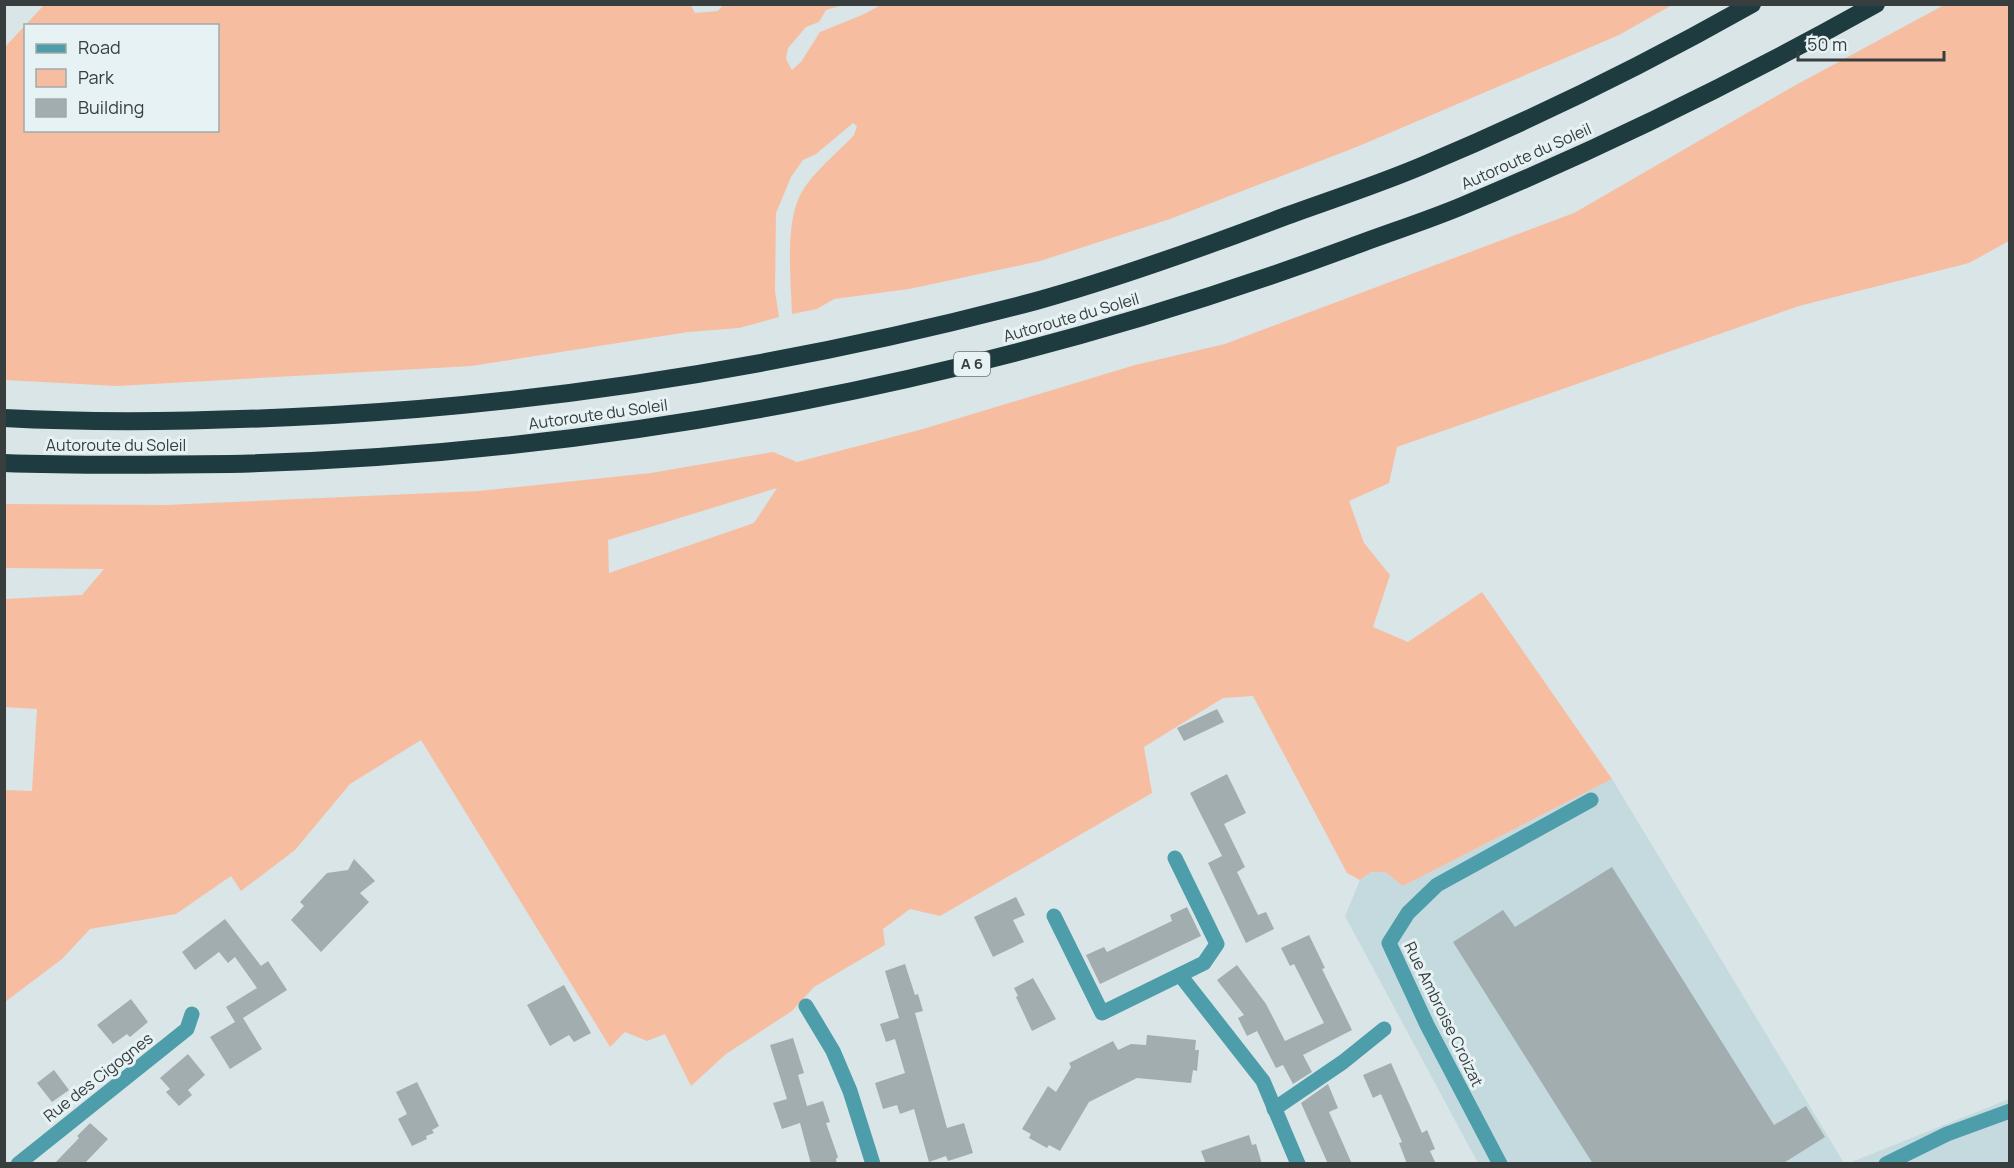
<svg xmlns="http://www.w3.org/2000/svg" width="2014" height="1168" viewBox="0 0 2014 1168" font-family="Manrope,sans-serif">
<rect width="100%" height="100%" fill="#d9e5e7"/>
<g fill="#c5dade">
<path d="M1612 779 1844 1163H1478L1345 916 1360 880 1371 872H1385L1403 886Z"/>
<path d="M2009 1099V1163H1849Z"/>
</g>
<g fill="#f7bda1" fill-rule="evenodd">
<path d="M44 5 690 4 695 13 718 11 723 5H843L826 10 819 22 806 27 788 48 786 59 792 70 801 62 820 32 862 15 881 5H1672L1619 35 1359 146 1170 219 1040 261 909 289 834 299 817 309 792 314C791 279 784 219 803 190 814 172 839 151 854 135L857 126 853 123 816 154 803 160 791 177 776 213 775 291 779 317 739 328 688 332 471 366 117 386 5 380V47ZM26 26H218V130H26Z"/>
<path d="M1944 5H2009V241L1969 263 1799 306 1397 447 1389 483 1349 501 1364 543 1390 575 1373 627 1408 642 1482 592 1612 779 1403 886 1385 872H1371L1360 880 1347 873 1253 696 1223 698 1144 747 1152 793 940 916 910 909 883 929 885 945 814 987 792 1011 726 1054 691 1086 665 1034 647 1041 625 1032 610 1047 421 740 350 784 295 850 241 891 231 876 176 914 90 929 62 959 5 1002V790L32 791 37 709 5 707V599L82 595 104 569 5 568 4 504 166 505 478 491 651 473 773 452 797 462 923 429 1135 365 1225 344 1574 213 1794 86ZM777 488 754 523 609 573 608 540Z"/>
</g>
<g fill="#a1adaf">
<path d="M1217 709 1224 722 1184 741 1177 728Z"/>
<path d="M1227 774 1246 813 1224 824 1245 867 1237 872 1258 915 1266 912 1274 929 1246 943 1208 863 1222 856 1190 793Z"/>
<path d="M354 859 375 881 360 893 369 902 321 952 291 920 304 906 300 902 327 873 348 870Z"/>
<path d="M1612 867 1774 1125 1806 1106 1825 1137 1782 1164H1593L1453 942 1503 910 1515 927Z"/>
<path d="M1016 897 1025 915 1013 920 1024 942 993 957 974 917Z"/>
<path d="M1187 907 1201 936 1100 984 1086 955 1104 947 1107 952 1172 921 1170 915Z"/>
<path d="M225 919 261 966 268 961 287 990 243 1018 262 1049 230 1069 210 1037 235 1022 226 1007 257 988 235 957 228 963 219 952 195 970 182 952Z"/>
<path d="M1309 935 1325 968 1322 969 1352 1030 1303 1055 1312 1072 1293 1084 1283 1065 1276 1068 1257 1031 1247 1036 1238 1018 1244 1015 1217 980 1237 965 1266 1004 1285 1041 1324 1023 1294 964 1290 966 1281 948Z"/>
<path d="M905 964 915 995 918 994 923 1011 915 1013 947 1128 964 1123 973 1153 948 1161 946 1156 929 1162 914 1109 900 1114 897 1105 883 1109 875 1083 905 1073 895 1039 886 1042 880 1024 899 1018 885 971Z"/>
<path d="M1033 978 1056 1019 1032 1031 1016 997 1018 996 1014 988Z"/>
<path d="M564 985 591 1033 574 1042 569 1035 550 1046 527 1005Z"/>
<path d="M131 999 148 1022 130 1037 127 1034 113 1044 97 1025Z"/>
<path d="M1147 1035 1196 1040 1195 1050H1199L1197 1071 1193 1070 1191 1083 1137 1078 1089 1102 1060 1151 1049 1145 1047 1148 1029 1138 1031 1134 1022 1129 1048 1086 1056 1092 1071 1067 1069 1063 1113 1041 1118 1050 1131 1044 1146 1045Z"/>
<path d="M793 1038 804 1073 798 1075 807 1106 823 1101 830 1122 826 1123 838 1157 836 1159 837 1164H811L800 1123 782 1129 773 1103 787 1099 770 1045Z"/>
<path d="M188 1054 205 1075 188 1090 192 1095 179 1106 166 1092 170 1089 160 1078Z"/>
<path d="M1391 1063 1422 1133 1427 1130 1435 1149 1430 1151 1436 1164H1407L1399 1143 1402 1142 1381 1094 1373 1098 1363 1075Z"/>
<path d="M54 1070 69 1090 52 1102 37 1083Z"/>
<path d="M417 1082 439 1126 432 1130 434 1133 426 1136 427 1139 412 1146 398 1119 407 1114 396 1092Z"/>
<path d="M1328 1084 1338 1108 1329 1112 1352 1164H1328L1301 1103Z"/>
<path d="M90 1123 108 1139 84 1164H54L79 1138 77 1136Z"/>
<path d="M1249 1135 1252 1145 1256 1144 1262 1164H1206L1201 1151Z"/>
</g>
<g fill="none" stroke-linecap="round" stroke-linejoin="round">
<g stroke="#4d9daa" stroke-width="15">
<path d="M1054 916 1102 1013 1204 963 1217 944 1175 858"/>
<path d="M1180 975 1263 1081 1298 1164"/>
<path d="M806 1006 833 1051 850 1091 873 1164"/>
<path d="M1274 1109 1343 1062 1384 1029"/>
<path d="M18 1164 187 1029 192 1014"/>
<path d="M1500 1164 1427 1025 1389 943 1408 913 1437 885 1591 800"/>
<path d="M1886 1164 1947 1134 2010 1111"/>
</g>
<g stroke="#1e3b40" stroke-width="18">
<path d="M4 418C114 424 224 421 333 415 571 401 806 362 1036 301 1118 278 1199 249 1278 219 1327 201 1377 185 1424 165 1536 118 1646 64 1752 4"/>
<path d="M4 463C80 466 155 465 230 464 613 454 992 380 1351 247 1388 233 1426 221 1462 206 1604 147 1742 79 1876 4"/>
</g>
</g>
<g text-anchor="middle" stroke-width="6" stroke-linejoin="round" paint-order="stroke">
<rect fill="#e6f2f4" stroke="#6c7375" stroke-width="1.5" x="954" y="352" width="36" height="24" rx="4.5"/>
<g font-size="15" font-weight="bold" fill="#383d3e">
<text x="972" y="369">A 6</text>
</g>
<g font-size="16" fill="#383d3e" stroke="#e6f2f4">
<text transform="translate(1526 156) rotate(-24)" y="6">Autoroute du Soleil</text>
<text transform="translate(1071 317) rotate(-16)" y="6">Autoroute du Soleil</text>
<text transform="translate(598 414) rotate(-8)" y="6">Autoroute du Soleil</text>
<text x="116" y="451">Autoroute du Soleil</text>
<text transform="translate(1444 1014) rotate(64)" y="6">Rue Ambroise Croizat</text>
<text transform="translate(98 1077) rotate(-38)" y="6">Rue des Cigognes</text>
</g>
</g>
<rect width="2014" height="1168" fill="none" stroke="#383d3e" stroke-width="12"/>
<rect x="24" y="24" width="195" height="108" fill="#e6f2f4" stroke="#a0aaab" stroke-width="1.5"/>
<rect x="36" y="44" width="30" height="9" fill="#4d9daa" stroke="#a0aaab" stroke-width="1.5"/>
<text x="78" y="54" font-size="18" fill="#383d3e">Road</text>
<rect x="36" y="69" width="30" height="18" fill="#f7bda1" stroke="#a0aaab" stroke-width="1.5"/>
<text x="78" y="84" font-size="18" fill="#383d3e">Park</text>
<rect x="36" y="99" width="30" height="18" fill="#a1adaf" stroke="#a0aaab" stroke-width="1.5"/>
<text x="78" y="114" font-size="18" fill="#383d3e">Building</text>
<path d="M1798 51v9h146v-9" fill="none" stroke="#383d3e" stroke-width="3"/>
<text x="1807" y="51" font-size="18" fill="#383d3e" stroke="#e6f2f4" stroke-width="4.5" paint-order="stroke">50 m</text>
</svg>
